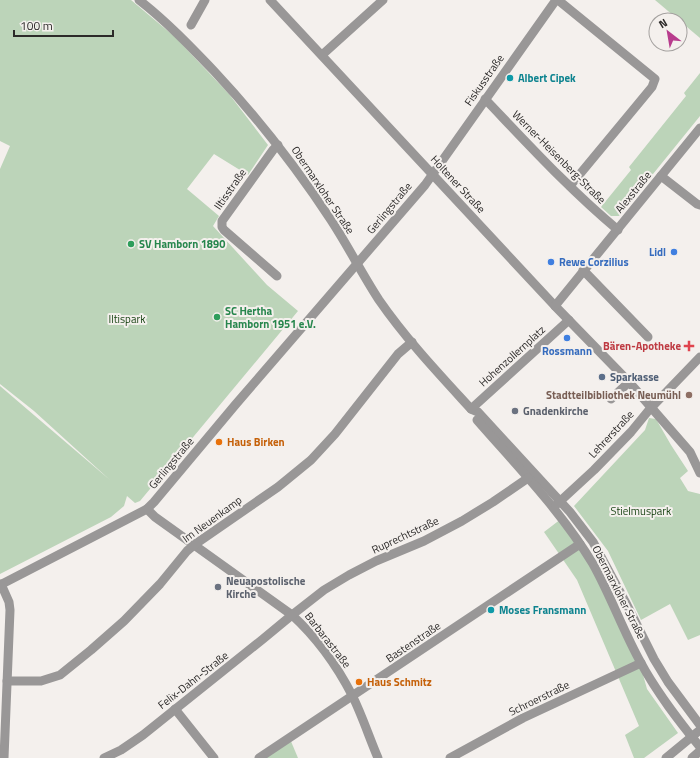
<svg xmlns="http://www.w3.org/2000/svg" width="700" height="758" viewBox="0 0 700 758" font-family="'Titillium Web',sans-serif">
<rect width="100%" height="100%" fill="#f4f0ed"/>
<g fill="#bcd4b9">
<path d="M0 0H131L175 37 229 94 268 145 248 175 214 154 187 189 219 216 213 226 267 285 298 311 140 501 135 503 127 496 124 506 111 517 0 574V386L110 480 34 411 0 384V169L10 146 0 141Z"/>
<path d="M655 0H700V38Z"/>
<path d="M700 73V116L619 216H611L601 207 631 170 629 167 686 96 684 93Z"/>
<path d="M649 418 656 419 671 445 688 471 680 478 688 491 700 494V635L688 640 670 604 641 620 608 551 574 506 645 430Z"/>
<path d="M561 519 580 546 640 664 647 689 678 733 644 758H634L625 735 639 726 577 580 544 532Z"/>
<path d="M290 739 298 758H262Z"/>
</g>
<g fill="none" stroke-linecap="round" stroke-linejoin="round">
<g stroke="#999797" stroke-width="9">
<path d="M139 0C166 21 190 46 214 71 257 117 296 167 331 220 348 246 362 274 379 300 406 339 439 374 471 409L478 412 570 512 593 542 627 605 654 659 668 682 700 725"/>
<path d="M270 0 555 306 629 382 690 452 700 473"/>
<path d="M558 0 655 79 652 87 633 110 570 186"/>
<path d="M191 25 205 0"/>
<path d="M322 55 383 0"/>
<path d="M485 99C528 144 570 190 618 230"/>
<path d="M661 176 697 204 700 205"/>
<path d="M583 270 648 337"/>
<path d="M277 276 224 230 222 227V221L273 150 278 145"/>
<path d="M555 306 700 128"/>
<path d="M611 399 629 382"/>
<path d="M471 409 569 320"/>
<path d="M477 420C518 467 561 511 593 564 611 596 623 631 641 663 657 693 679 721 700 747"/>
<path d="M556 505 594 470 631 432 649 410 700 357"/>
<path d="M147 509 155 517 292 615C316 637 337 666 352 695 362 715 369 737 378 758"/>
<path d="M1 584 9 602 10 610 4 758"/>
<path d="M0 585 147 509 154 502 236 404 425 185 556 0"/>
<path d="M7 681H41L60 675 91 650 124 621 160 584 187 551 194 545 278 487 311 460 335 434 398 354 412 342"/>
<path d="M175 709 214 758"/>
<path d="M104 758 121 750 143 735 263 639 292 615 324 590 349 575 376 561 424 541 462 521 493 502 528 478"/>
<path d="M259 758 580 544"/>
<path d="M450 758 523 718 641 663"/>
<path d="M666 758 700 730"/>
<path d="M692 758 700 751"/>
</g>
</g>
<g fill="#0f9aa8" stroke="#f4f0ed" stroke-width="1.5">
<circle cx="510" cy="78" r="4"/>
<circle cx="491" cy="610" r="4"/>
</g>
<g fill="#2e9e5b" stroke="#f4f0ed" stroke-width="1.5">
<circle cx="131" cy="244" r="4"/>
<circle cx="217" cy="317" r="4"/>
</g>
<g fill="#3f7fe0" stroke="#f4f0ed" stroke-width="1.5">
<circle cx="674" cy="252" r="4"/>
<circle cx="551" cy="262" r="4"/>
<circle cx="567" cy="338" r="4"/>
</g>
<path fill="#e0444e" stroke="#f4f0ed" stroke-width="1.5" d="M687 340h4v4h4v4h-4v4h-4v-4h-4v-4h4z"/>
<circle fill="#5c6f8a" stroke="#f4f0ed" stroke-width="1.5" cx="602" cy="377" r="4"/>
<circle fill="#8d6e63" stroke="#f4f0ed" stroke-width="1.5" cx="689" cy="395" r="4"/>
<g fill="#6b7280" stroke="#f4f0ed" stroke-width="1.5">
<circle cx="515" cy="411" r="4"/>
<circle cx="218" cy="587" r="4"/>
</g>
<g fill="#e8710a" stroke="#f4f0ed" stroke-width="1.5">
<circle cx="219" cy="442" r="4"/>
<circle cx="359" cy="682" r="4"/>
</g>
<g text-anchor="middle" stroke-width="4" stroke-linejoin="round" paint-order="stroke">
<g font-size="11" font-weight="bold" fill="#0d838f" stroke="#f4f0ed" text-anchor="start">
<text x="518" y="82">Albert Cipek</text>
<text x="499" y="614">Moses Fransmann</text>
</g>
<g font-size="11" fill="#2c2a29" stroke="#f4f0ed">
<text transform="translate(484 80) rotate(-55)" y="4">Fiskusstraße</text>
<text transform="translate(559 157) rotate(45)" y="4">Werner-Heisenberg-Straße</text>
<text transform="translate(458 184) rotate(47)" y="4">Holtener Straße</text>
<text transform="translate(230 189) rotate(-55)" y="4">Iltisstraße</text>
<text transform="translate(323 190) rotate(56)" y="4">Obermarxloher Straße</text>
<text transform="translate(633 192) rotate(-51)" y="4">Alexstraße</text>
<text transform="translate(389 208) rotate(-50)" y="4">Gerlingstraße</text>
<text transform="translate(512 356) rotate(-42)" y="4">Hohenzollernplatz</text>
<text transform="translate(611 434) rotate(-47)" y="4">Lehrerstraße</text>
<text transform="translate(171 463) rotate(-50)" y="4">Gerlingstraße</text>
<text transform="translate(212 519) rotate(-36)" y="4">Im Neuenkamp</text>
<text transform="translate(405 535) rotate(-25)" y="4">Ruprechtstraße</text>
<text transform="translate(619 592) rotate(63)" y="4">Obermarxloher Straße</text>
<text transform="translate(328 640) rotate(52)" y="4">Barbarastraße</text>
<text transform="translate(413 642) rotate(-34)" y="4">Bastenstraße</text>
<text transform="translate(193 680) rotate(-38)" y="4">Felix-Dahn-Straße</text>
<text transform="translate(539 698) rotate(-26)" y="4">Schroerstraße</text>
</g>
<g font-size="11" font-weight="bold" fill="#27864d" stroke="#f4f0ed" text-anchor="start">
<text x="139" y="248">SV Hamborn 1890</text>
<text x="225" y="315">SC Hertha<tspan x="225" dy="13">Hamborn 1951 e.V.</tspan></text>
</g>
<g font-size="11" font-weight="bold" fill="#366cbe" stroke="#f4f0ed" text-anchor="end">
<text x="666" y="256">Lidl</text>
<text x="559" y="266" text-anchor="start">Rewe Corzilius</text>
<text x="567" y="355" text-anchor="middle">Rossmann</text>
</g>
<g font-size="11" fill="#1b4516" stroke="#f4f0ed">
<text x="127" y="323">Iltispark</text>
<text x="641" y="515">Stielmuspark</text>
</g>
<g font-size="11" font-weight="bold" fill="#be3a42" stroke="#f4f0ed" text-anchor="end">
<text x="681" y="350">Bären-Apotheke</text>
</g>
<g font-size="11" font-weight="bold" fill="#4e5e75" stroke="#f4f0ed" text-anchor="start">
<text x="610" y="381">Sparkasse</text>
</g>
<g font-size="11" font-weight="bold" fill="#785e54" stroke="#f4f0ed" text-anchor="end">
<text x="681" y="399">Stadtteilbibliothek Neumühl</text>
</g>
<g font-size="11" font-weight="bold" fill="#5b616d" stroke="#f4f0ed" text-anchor="start">
<text x="523" y="415">Gnadenkirche</text>
<text x="226" y="585">Neuapostolische<tspan x="226" dy="13">Kirche</tspan></text>
</g>
<g font-size="11" font-weight="bold" fill="#c56008" stroke="#f4f0ed" text-anchor="start">
<text x="227" y="446">Haus Birken</text>
<text x="367" y="686">Haus Schmitz</text>
</g>
</g>
<g transform="translate(668 32) rotate(329)"><circle r="19" fill="#f4f0ed" stroke="#a4a19f"/>
<path d="M0-3L7 15L0 10L-7 15Z" fill="#b83c8d"/>
<text y="-6" font-size="11" font-weight="bold" text-anchor="middle" fill="#2c2a29">N</text>
</g>
<path d="M14 30v6h99v-6" fill="none" stroke="#2c2a29" stroke-width="2"/>
<text x="20" y="30" font-size="12" fill="#2c2a29" stroke="#f4f0ed" stroke-width="3" paint-order="stroke">100 m</text>
</svg>
